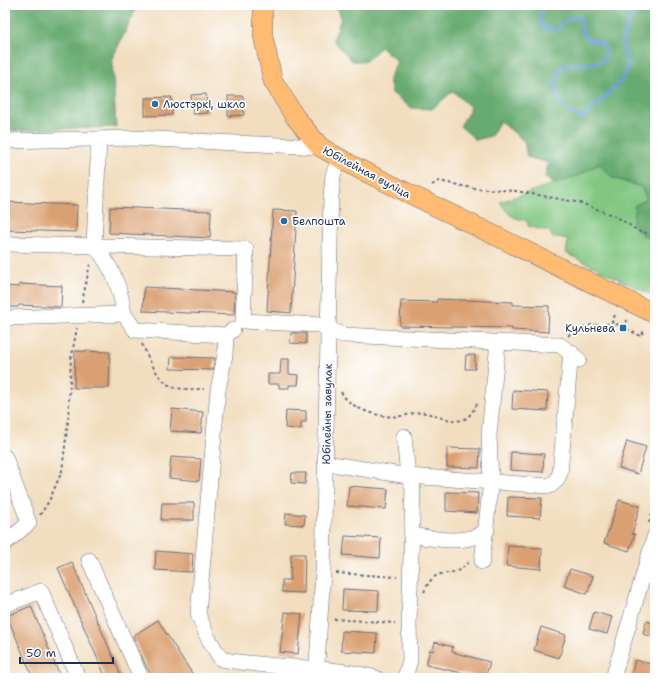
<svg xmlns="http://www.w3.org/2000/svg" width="660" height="683" viewBox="0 0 660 683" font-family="'Shantell Sans',sans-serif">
<rect width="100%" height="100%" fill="#fff"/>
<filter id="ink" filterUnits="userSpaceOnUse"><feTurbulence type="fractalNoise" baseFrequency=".025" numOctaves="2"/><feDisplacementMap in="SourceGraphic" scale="8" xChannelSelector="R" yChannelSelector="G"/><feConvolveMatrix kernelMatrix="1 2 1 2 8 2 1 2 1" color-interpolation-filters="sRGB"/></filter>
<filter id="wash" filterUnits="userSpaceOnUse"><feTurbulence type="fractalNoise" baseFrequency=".012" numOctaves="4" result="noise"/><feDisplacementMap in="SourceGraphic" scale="16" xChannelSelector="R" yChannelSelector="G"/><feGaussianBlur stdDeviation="0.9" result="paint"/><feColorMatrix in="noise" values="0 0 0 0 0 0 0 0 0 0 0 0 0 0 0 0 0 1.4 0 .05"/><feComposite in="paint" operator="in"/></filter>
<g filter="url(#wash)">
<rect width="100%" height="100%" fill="#f2debf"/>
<path fill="#81c681" stroke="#4e7a70" d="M599 164 613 178 641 187 647 199 643 235 655 238V297L566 253 568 241 560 237 553 238 549 231 529 227 526 220C512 219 508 214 500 202L579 175Z"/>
<g fill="#68ab6f" stroke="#426d66">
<path d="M5 5H138L112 59 116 127 5 131Z"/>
<path d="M337 5H655V238L643 235 633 224 635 205 647 199 641 187 613 178 599 164 579 175 556 184 545 177 548 163 527 157 524 141 500 121 491 136 476 140 460 126 471 108 453 91 432 109 411 108 392 93 389 79 397 61 381 47 366 61H352L333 40 341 18Z"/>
</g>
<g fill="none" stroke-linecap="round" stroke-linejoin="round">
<path stroke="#689ed5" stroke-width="3.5" d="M542 5 541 23 544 28 555 30C563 24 570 14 580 18 582 23 581 26 582 31 585 41 596 40 603 44L606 52 604 60C590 68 574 61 560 68 558 74 555 84 556 90 558 105 569 115 583 118L622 80 628 67 622 43 627 24 638 5"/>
</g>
<g id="blocks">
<g fill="#daa071">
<path d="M206 94 208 113 193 114 191 95Z"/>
<path d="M228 96H243L244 115 228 116Z"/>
<path d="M172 97V115L145 116V98Z"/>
<path d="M5 202 77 205 76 232 5 230Z"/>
<path d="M110 207 211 211 210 238 109 233Z"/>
<path d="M273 210 297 211 291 313 267 311Z"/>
<path d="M19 284 62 286 61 307 19 305 18 307H5V286L19 287Z"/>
<path d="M144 287 235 292 234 315 143 311Z"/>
<path d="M437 299 513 302V305L549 306 548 332 512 330V328L400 326 401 301 437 302Z"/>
<path d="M291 333H306V344L290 343Z"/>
<path d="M75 351 110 352 109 388H74Z"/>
<path d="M466 355H475V369H465Z"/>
<path d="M171 357 215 358 213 370 170 369Z"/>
<path d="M281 359H289V374L299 375 298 385H289V388H279V384H268V374H280Z"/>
<path d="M513 390 548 392 547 411 512 409Z"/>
<path d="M172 409 203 412 201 433 170 431Z"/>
<path d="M286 410 306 411V422H301V429L285 428Z"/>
<path d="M627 441 646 447 638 474 619 468Z"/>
<path d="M447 448 480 449 479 468 447 467Z"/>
<path d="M511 452 544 454 543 472 510 470Z"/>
<path d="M171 457 201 459 199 481 169 478Z"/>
<path d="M292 473H306L305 484 291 483Z"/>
<path d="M349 486 388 489 386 509 347 506Z"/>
<path d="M446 492 478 493 477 513 446 511Z"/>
<path d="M508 497 542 498 540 518 507 516Z"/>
<path d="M619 500 640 506 632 534H635L629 551 604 543Z"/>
<path d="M162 503H194V520H161Z"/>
<path d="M286 513 305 515 304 525 285 524Z"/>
<path d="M345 536 381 538 380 558 343 555Z"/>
<path d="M508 546 542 548 541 569 506 566Z"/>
<path d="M156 551 193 554 192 572 155 570Z"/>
<path d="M291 554H305L304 593 282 592V580H290Z"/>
<path d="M72 562 122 678H106L58 568Z"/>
<path d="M570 569 593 576 587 594 564 586Z"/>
<path d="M343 589 379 591 378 611 342 610Z"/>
<path d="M31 606 61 678H33L7 616Z"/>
<path d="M285 612 302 614 298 654 280 652Z"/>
<path d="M594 612 612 617 607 634 589 629Z"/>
<path d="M158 620 162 627 195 678H153L146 666 133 636Z"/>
<path d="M646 621 655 624V637L643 634Z"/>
<path d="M541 627 566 635 559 658 534 650Z"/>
<path d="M342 631 377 633 376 653 341 651Z"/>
<path d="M435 642 453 647 452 652 490 662 485 678 426 665 430 650 433 651Z"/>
<path d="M635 660 655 665 652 678 631 676Z"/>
</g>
</g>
</g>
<g filter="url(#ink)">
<use href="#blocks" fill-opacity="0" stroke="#666c80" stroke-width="1"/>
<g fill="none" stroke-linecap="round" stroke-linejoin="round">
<defs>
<g id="minor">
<path d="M99 139 94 245C112 267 120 285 124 314"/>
<path d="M5 141 134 138 320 147"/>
<path d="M5 244 246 249 243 321 320 325 343 335 560 345 579 360"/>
<path d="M5 318 124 314 135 330 226 335 233 330"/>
<path d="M226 335 225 355 218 390 198 614 208 638 221 659C271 669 327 665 376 678"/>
<path d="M404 436 408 476 413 488 409 624 410 660 405 678"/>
<path d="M5 457 29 523 5 543"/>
<path d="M326 463 408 476 550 486 557 480 560 473 571 352"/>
<path d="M412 535C435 539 467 546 487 530"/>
<path d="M89 560 141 678"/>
<path d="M482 562 491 481 489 435 498 342"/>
<path d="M5 605 41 591 78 678"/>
<path d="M316 678 323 572 331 197 333 175 339 159"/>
<path d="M613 678 655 535"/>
</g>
<path id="major" d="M263 5V36L273 81 295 117 320 147 357 168 655 314"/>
</defs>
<use href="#minor" stroke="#666c80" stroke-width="16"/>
<use href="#major" stroke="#666c80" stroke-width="20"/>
<g stroke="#666c80" stroke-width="2" stroke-dasharray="3 3" stroke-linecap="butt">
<path d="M432 185 439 181 472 188 516 191 581 203 617 217 640 232 655 234"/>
<path d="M82 302 90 264"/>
<path d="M615 315 612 322 641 336 645 329"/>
<path d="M623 328 628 318"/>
<path d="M568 336 573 331 594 324 600 327 612 322"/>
<path d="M142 344C148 357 158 382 173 387 182 390 194 389 204 389"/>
<path d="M341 392C350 410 383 419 401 416 410 415 416 411 425 413 437 415 453 424 465 419 471 416 475 407 478 402"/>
<path d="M40 515 49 501 62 471 68 422 71 359 77 328"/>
<path d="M649 523 655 503"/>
<path d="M336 573 397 577"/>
<path d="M424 592C426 588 429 582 432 579 443 568 455 579 468 562"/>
<path d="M334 619 395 623"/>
</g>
<use href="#minor" stroke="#fff" stroke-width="15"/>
<use href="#major" stroke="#ffbb71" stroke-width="19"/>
</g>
</g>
<g fill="#1f6fb2" stroke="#fff" stroke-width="1.5">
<circle cx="155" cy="104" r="4"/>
<circle cx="284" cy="221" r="4"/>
<rect x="619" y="324" width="8" height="8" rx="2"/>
</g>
<g text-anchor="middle" stroke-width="3.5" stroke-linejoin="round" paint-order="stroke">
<g font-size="11" fill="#1b2f5e" stroke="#fff" text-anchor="start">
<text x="163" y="108">Люстэркі, шкло</text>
<text x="292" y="225">Белпошта</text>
<text x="615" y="332" text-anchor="end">Кульнева</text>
</g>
<g font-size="11" fill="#1b2f5e" stroke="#fff">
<text transform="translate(367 172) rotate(28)" y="4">Юбілейная вуліца</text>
<text transform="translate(327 414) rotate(-89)" y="4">Юбілейны завулак</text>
</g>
</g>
<rect width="660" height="683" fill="none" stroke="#fff" stroke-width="20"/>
<path d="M20 657v6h93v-6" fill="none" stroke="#1b2f5e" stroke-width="2"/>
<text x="26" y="657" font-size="12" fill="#1b2f5e" stroke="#ffffff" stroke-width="3" paint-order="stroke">50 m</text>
</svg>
